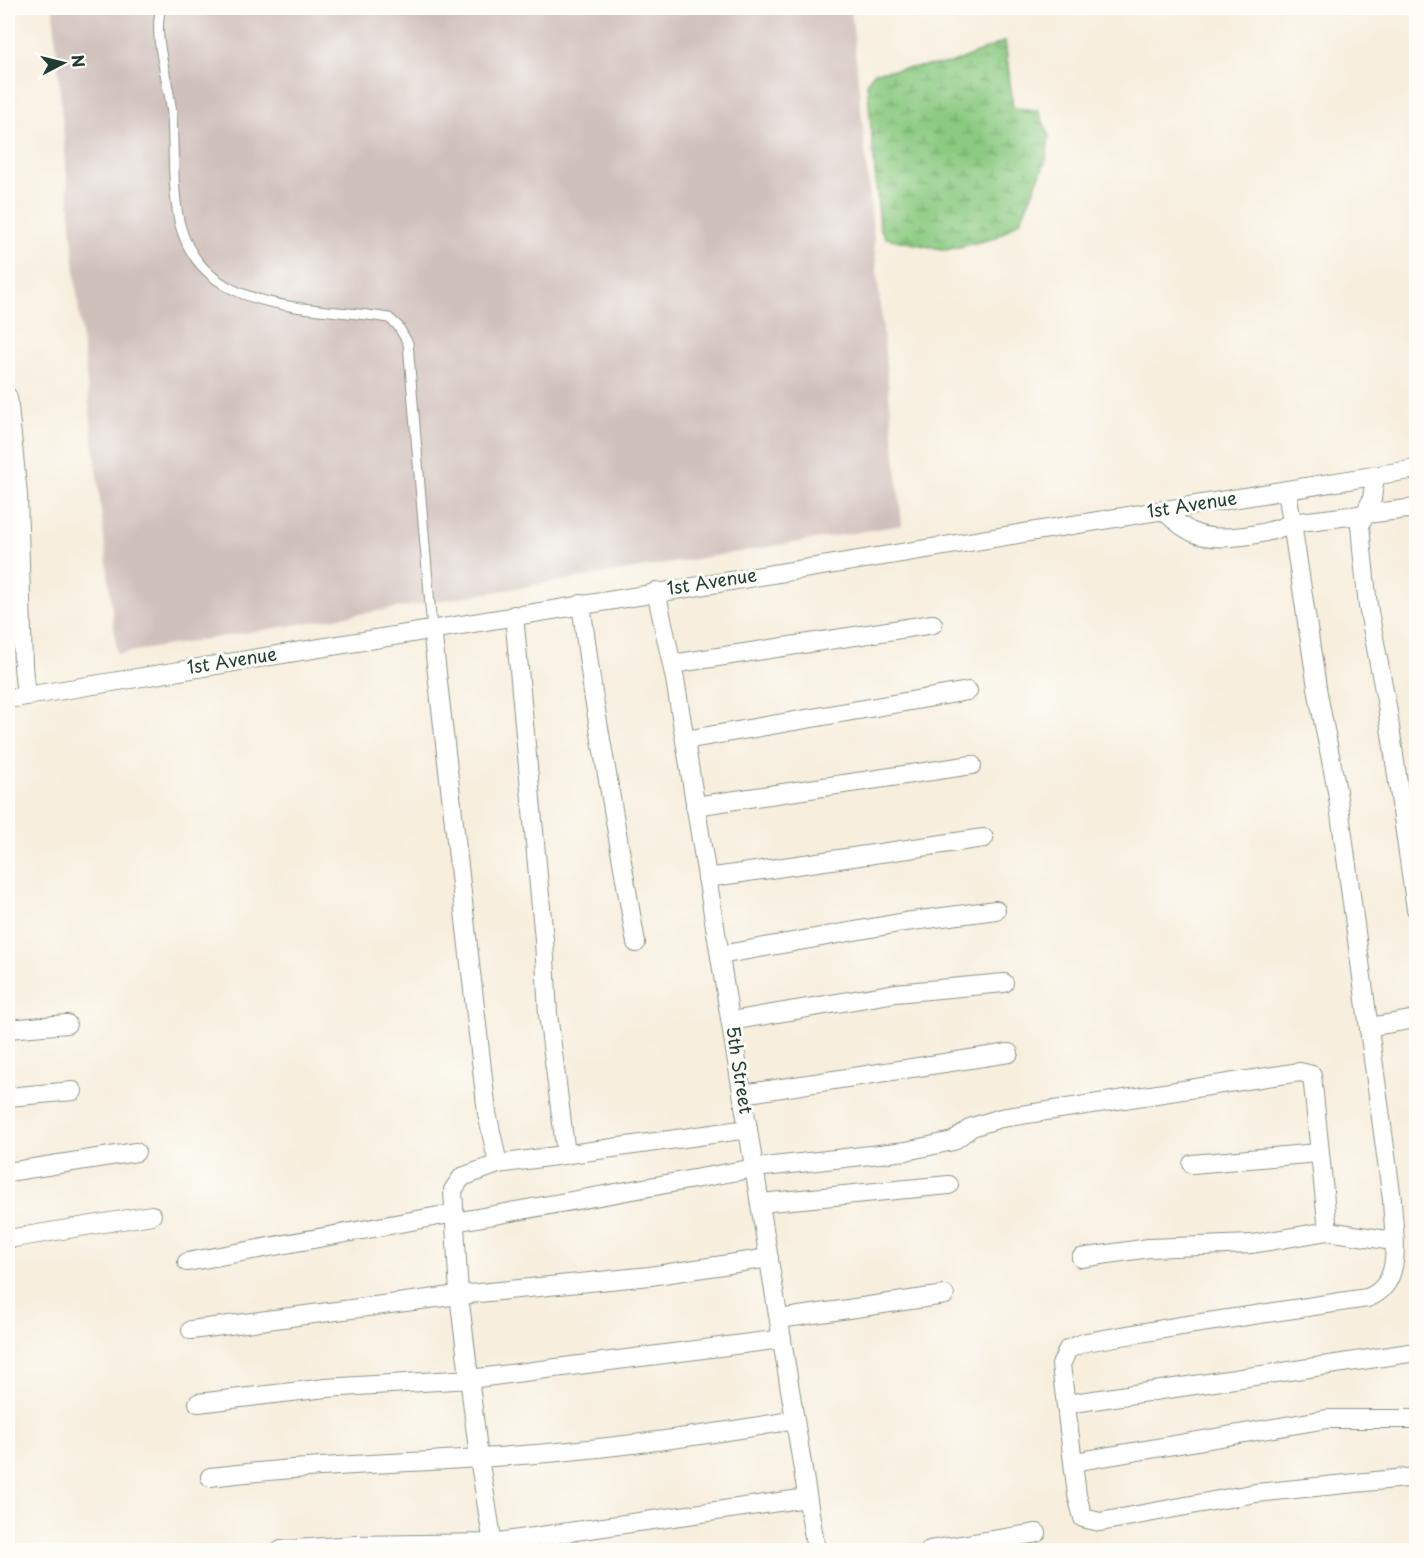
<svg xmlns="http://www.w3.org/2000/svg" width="1424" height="1558" viewBox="0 0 1424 1558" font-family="'Playpen Sans',sans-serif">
<defs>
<pattern id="wetland-marsh" width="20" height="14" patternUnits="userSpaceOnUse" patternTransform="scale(1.5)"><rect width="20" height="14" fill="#8bca81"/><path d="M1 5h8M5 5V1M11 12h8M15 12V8" fill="none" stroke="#71a56a"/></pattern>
</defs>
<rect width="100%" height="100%" fill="#fdfcf7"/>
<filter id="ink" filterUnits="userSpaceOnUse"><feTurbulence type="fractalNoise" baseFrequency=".0167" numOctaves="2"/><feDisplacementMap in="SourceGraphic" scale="12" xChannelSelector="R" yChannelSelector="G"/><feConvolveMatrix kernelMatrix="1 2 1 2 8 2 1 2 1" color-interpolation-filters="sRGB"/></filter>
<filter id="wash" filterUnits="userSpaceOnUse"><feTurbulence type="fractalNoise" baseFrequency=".008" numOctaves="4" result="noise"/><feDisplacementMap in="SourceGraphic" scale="24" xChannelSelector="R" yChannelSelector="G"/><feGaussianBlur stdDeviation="1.35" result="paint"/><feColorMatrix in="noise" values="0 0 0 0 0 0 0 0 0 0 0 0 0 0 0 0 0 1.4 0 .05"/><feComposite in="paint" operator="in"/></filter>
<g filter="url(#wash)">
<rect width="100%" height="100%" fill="#f7eedd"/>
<path fill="#d0c0bc" d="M53 8H851L902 525 117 654 76 285Z"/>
<path fill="url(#wetland-marsh)" stroke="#55845a" stroke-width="1.5" d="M1005 41 1013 108 1038 110 1049 136 1046 161 1020 221 995 238 946 250 886 238 880 228 867 82 875 72 953 63Z"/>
</g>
<g filter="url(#ink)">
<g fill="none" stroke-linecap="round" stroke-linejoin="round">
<defs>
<path id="lane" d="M161 8C152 37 170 84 172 115 174 149 172 192 180 225 205 317 313 305 389 318L398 326 408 343 432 629"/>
<g id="street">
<path d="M8 397 18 495 23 666 26 696"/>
<path d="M1375 476 1372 499 1360 524 1362 549 1368 606 1387 706 1416 909"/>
<path d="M1287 490 1318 694 1337 791 1392 1200C1393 1233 1406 1284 1367 1298L1181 1326 1086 1342 1068 1349 1061 1365 1077 1495 1083 1518 1100 1522 1256 1493 1416 1477"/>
<path d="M1163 510C1172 518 1181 527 1192 532 1216 544 1269 534 1292 523L1416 508"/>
<path d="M656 591 675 679 816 1550"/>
<path d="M581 604 593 693 636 943"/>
<path d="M514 615 544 940 548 1014 566 1154"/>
<path d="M432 629 487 1113 498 1164"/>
<path d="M672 664 933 624"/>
<path d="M8 699 1416 469"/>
<path d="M685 740 968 691"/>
<path d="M695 806 972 765"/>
<path d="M707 878 984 838"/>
<path d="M720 955 905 922 996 910"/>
<path d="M731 1021 896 993 1004 983"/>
<path d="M1369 1027 1416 1019"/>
<path d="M8 1029 67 1024"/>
<path d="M743 1094 1009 1053"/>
<path d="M8 1097 73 1091"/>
<path d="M1192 1164 1318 1153"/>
<path d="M8 1172 136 1152"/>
<path d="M760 1203 949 1185"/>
<path d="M455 1222 755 1168 906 1151 953 1141 972 1127 1001 1118 1300 1072 1312 1075 1328 1231 1252 1244 1149 1248 1081 1258"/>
<path d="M1328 1231 1393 1241"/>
<path d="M8 1239 152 1215"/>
<path d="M187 1262 455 1213"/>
<path d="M779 1319 945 1295"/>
<path d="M191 1330 459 1295 650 1276 769 1258"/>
<path d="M198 1403 326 1388 470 1379 782 1339"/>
<path d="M1067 1404 1416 1352"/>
<path d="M1074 1462 1327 1419H1416"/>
<path d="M210 1477C300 1466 389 1464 478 1458 585 1452 690 1438 795 1420"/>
<path d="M281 1550 355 1545 492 1543 807 1498"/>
<path d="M494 1550 479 1458 459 1295 453 1190 462 1177 498 1164 748 1129"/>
<path d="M930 1550 1037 1533"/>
</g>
</defs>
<use href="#lane" stroke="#8b9688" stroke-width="11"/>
<use href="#street" stroke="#8b9688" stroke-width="20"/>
<use href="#lane" stroke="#fff" stroke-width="9"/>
<use href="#street" stroke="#fff" stroke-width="18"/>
</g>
</g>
<g text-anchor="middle" stroke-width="6" stroke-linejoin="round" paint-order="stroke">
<g font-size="18" fill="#1f3d34" stroke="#fdfcf7">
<text transform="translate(1192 505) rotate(-9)" y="6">1st Avenue</text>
<text transform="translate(712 582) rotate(-9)" y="6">1st Avenue</text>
<text transform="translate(232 661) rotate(-9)" y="6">1st Avenue</text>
<text transform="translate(739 1070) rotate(81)" y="6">5th Street</text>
</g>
</g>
<rect width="1424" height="1558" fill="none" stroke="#fdfcf7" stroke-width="30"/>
<g transform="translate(63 63) rotate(83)" stroke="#fdfcf7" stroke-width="4.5" paint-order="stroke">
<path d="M0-4.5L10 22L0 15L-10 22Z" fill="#1f3d34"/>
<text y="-9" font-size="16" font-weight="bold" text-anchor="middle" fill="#1f3d34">N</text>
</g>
</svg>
